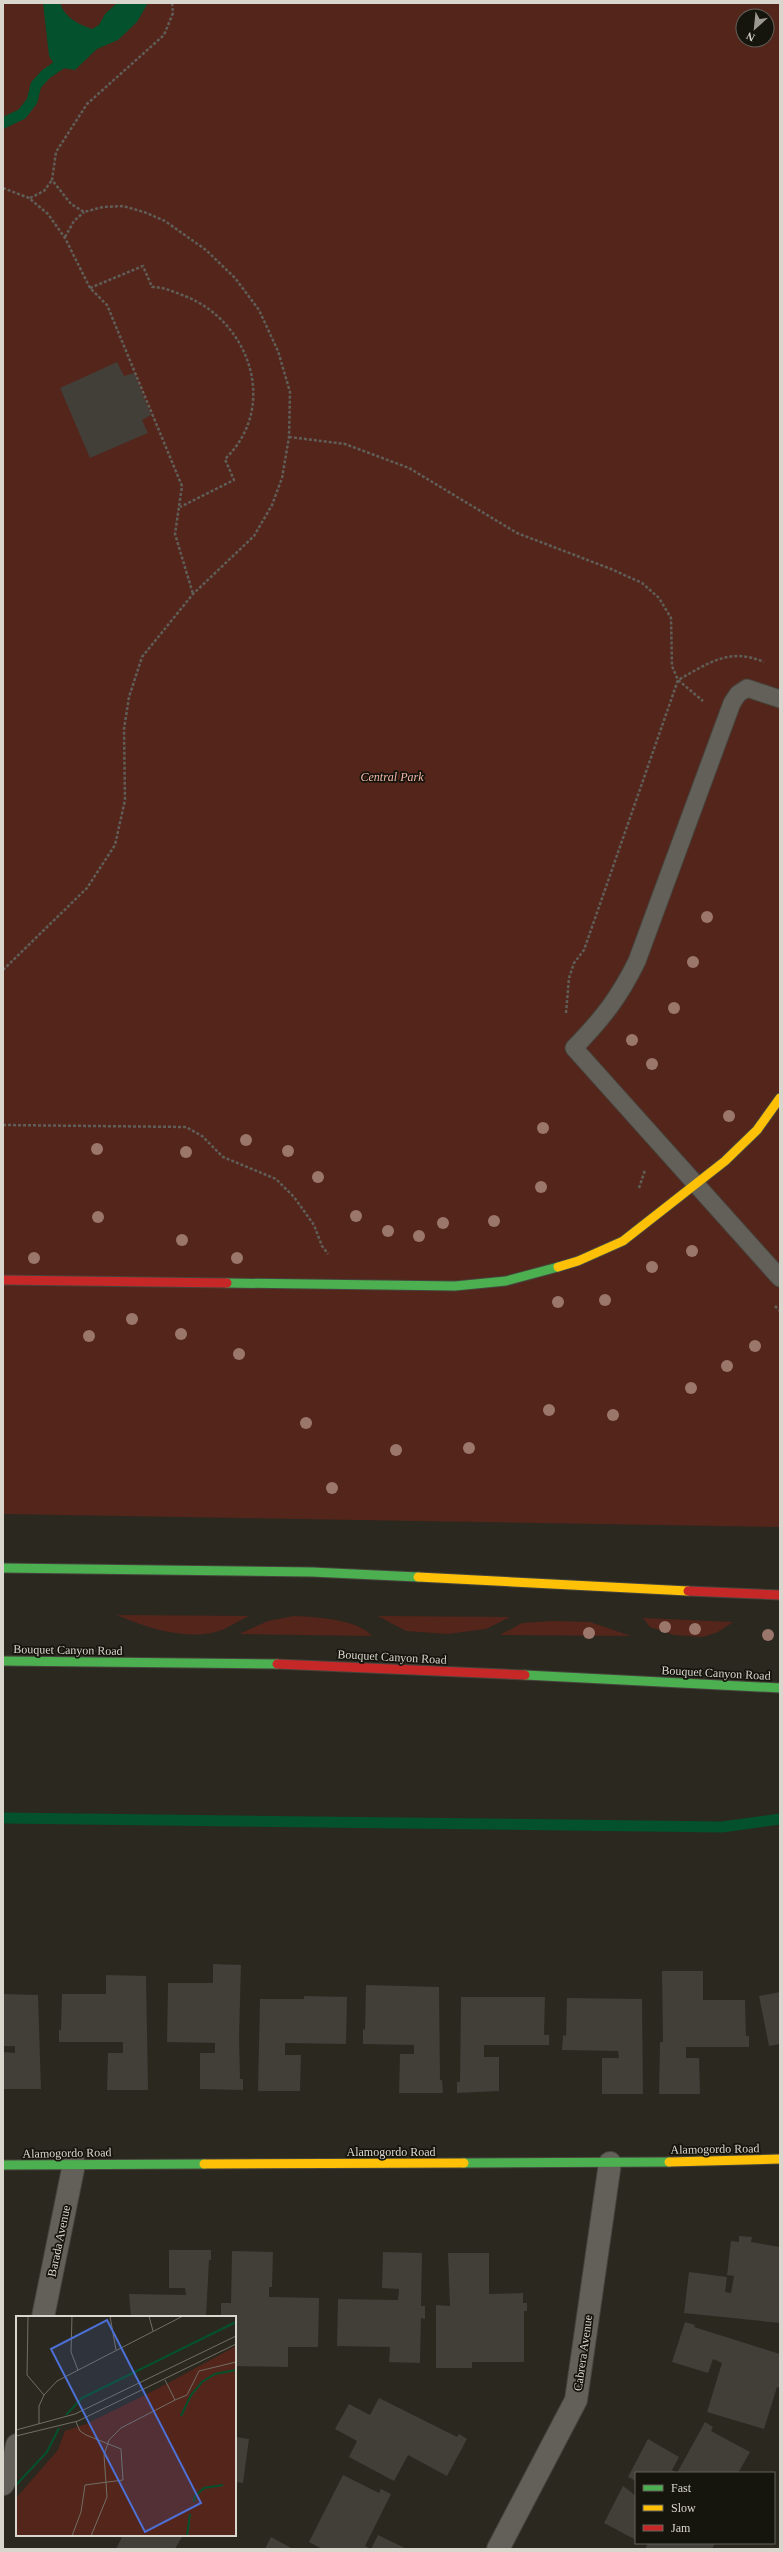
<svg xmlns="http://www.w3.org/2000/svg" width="783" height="2552" viewBox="0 0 783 2552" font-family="Georgia,serif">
<rect width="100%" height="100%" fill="#2b2820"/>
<g fill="#54251a" fill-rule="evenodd">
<path d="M3 3H780V1527L3 1514ZM743 16H767V40H743Z"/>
<path d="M117 1615 249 1616C240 1620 231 1626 222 1630 191 1642 146 1628 117 1615Z"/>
<path d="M294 1616C316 1617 357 1619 372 1636L239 1634 268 1621Z"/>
<path d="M378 1616 510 1617 486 1629 447 1634 406 1631Z"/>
<path d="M643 1618 733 1622 718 1632 703 1637 674 1635 650 1627Z"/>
<path d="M553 1621 590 1622 631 1636 500 1635 522 1623Z"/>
</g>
<path fill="#04512d" d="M43 3H60C65 18 78 24 92 29L99 25 105 14 117 3H148L137 22 118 40 97 49 75 70 56 67 49 56Z"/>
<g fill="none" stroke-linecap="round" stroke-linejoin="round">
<g stroke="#04512d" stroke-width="11">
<path d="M3 123 22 114 32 101 36 85 46 74 68 59"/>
<path d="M3 1818 722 1827 780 1819"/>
</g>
</g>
<g fill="#423e38">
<path d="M117 362 124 376 134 373 151 415 142 420 148 433 90 458 60 388Z"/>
<path d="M213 1964 241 1965 239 2038 240 2079H243V2090L200 2089V2053H215V2043L167 2042 168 1983H213Z"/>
<path d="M662 1971H703V2000H745L746 2036H749V2047H686V2058H699L700 2094H659L660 2042H663Z"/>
<path d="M106 1975 146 1976 148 2090H107L108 2053H123V2042H59V2030H61L62 1994H106Z"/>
<path d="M366 1985 439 1987 440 2080H442L443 2093H399L400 2054H414V2045L363 2044V2029L365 2030Z"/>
<path d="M780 1992V2044L769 2046 759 1996Z"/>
<path d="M3 1994 38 1995 41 2089H3V2052L15 2053V2046H3Z"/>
<path d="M304 1996 347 1997 346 2044 285 2043V2055H301L300 2091H258L260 1999H304Z"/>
<path d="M461 1997H545L544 2035H549V2045H484V2057H499V2091L457 2093V2082H460Z"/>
<path d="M567 1998 642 1999 643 2094H602V2058H619L618 2051 562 2050 563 2035 566 2036Z"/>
<path d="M739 2236 752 2237 751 2242 780 2247V2323L684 2313 689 2272 727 2277 725 2292 731 2293 734 2276 727 2275 731 2241 739 2242Z"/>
<path d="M169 2250H211V2260H209L206 2317H131L129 2294 186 2295 185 2288H169Z"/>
<path d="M232 2251 273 2252 272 2287H269V2297L319 2298 318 2347H288V2367L235 2366V2317H221V2303H231Z"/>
<path d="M383 2252 422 2253 421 2306H425V2319L421 2318 420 2363 389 2362 390 2347 337 2346 338 2299 398 2300 399 2289 382 2288Z"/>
<path d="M448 2253H489V2294L523 2293V2303H527V2311H524V2362H472V2368H436V2305L450 2306Z"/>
<path d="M685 2322 695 2325 694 2327 780 2354V2388L777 2387 764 2429 707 2412 722 2363 713 2359 708 2373 672 2362Z"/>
<path d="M379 2398 457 2437 459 2434 467 2439 447 2476 408 2455 394 2481 349 2457 357 2441 335 2429 349 2404 370 2415Z"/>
<path d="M705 2422 713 2427 711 2431 750 2452 738 2473H636V2481L628 2477 648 2439 679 2457 672 2470 677 2473Z"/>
<path d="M235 2437 249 2439 243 2483 235 2482Z"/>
<path d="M343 2475 379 2493 381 2489 391 2494 365 2546 371 2549 378 2535 407 2549H322L309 2542Z"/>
<path d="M623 2486 636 2496V2540L604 2523Z"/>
<path d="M123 2535H183L175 2549H116Z"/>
<path d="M271 2537 293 2549H265Z"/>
<path d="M648 2543H715L712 2549H645Z"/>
</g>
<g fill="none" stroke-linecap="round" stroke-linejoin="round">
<defs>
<path id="lane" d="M780 699 747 688 738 694 732 703 637 961C619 998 602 1019 574 1048L780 1278"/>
<g id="street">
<path d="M43 2317 74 2164"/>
<path d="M3 2484 13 2464 17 2445"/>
<path d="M498 2549 576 2400 610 2163"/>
</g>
<g id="fast">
<path d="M227 1283 455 1286 506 1281 558 1267"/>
<path d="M3 1568 312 1572 418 1577"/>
<path d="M3 1661 277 1664"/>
<path d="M525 1675 780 1688"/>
<path d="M464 2163 669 2162"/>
<path d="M3 2165 204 2164"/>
</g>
<g id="slow">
<path d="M558 1267 578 1261 623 1241 725 1161 757 1130 780 1098"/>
<path d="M418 1577 688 1591"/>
<path d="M669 2162 780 2159"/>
<path d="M204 2164 464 2163"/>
</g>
<g id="jam">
<path d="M3 1280 227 1283"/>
<path d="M688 1591 780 1595"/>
<path d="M277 1664 525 1675"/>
</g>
</defs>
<use href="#lane" stroke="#46443d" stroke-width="19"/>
<use href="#street" stroke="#46443d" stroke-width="24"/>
<use href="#fast" stroke="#46443d" stroke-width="11"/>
<use href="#slow" stroke="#46443d" stroke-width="11"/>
<use href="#jam" stroke="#46443d" stroke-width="11"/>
<g stroke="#605e58" stroke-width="2.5" stroke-dasharray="3 2" stroke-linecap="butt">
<path d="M3 188 29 198 48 214 65 238 90 288 107 305 182 486 175 534 193 594"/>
<path d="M30 198 44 191 52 180"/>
<path d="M65 237 74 221 84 212"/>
<path d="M90 288 143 266 152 287C163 287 172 291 182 295 249 319 280 406 225 459L234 480 180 507"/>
<path d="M289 437 345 444 409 468 517 533 611 569 642 583 659 598 671 618 672 666 678 680 703 701"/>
<path d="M3 970 87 888 115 845 125 800 124 729 129 697 142 657 193 594 254 536 272 505 282 478 289 437 290 392 278 351 259 310 235 278 206 250 165 221 144 212 123 206 103 207 84 212 71 204 52 180 56 152 87 104 164 35 173 13 172 3"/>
<path d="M566 1013 569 978 574 963 584 950 678 680C709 663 729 647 764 662"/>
<path d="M3 1125 186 1127 202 1136 223 1157 276 1179 294 1197 314 1225 322 1246 328 1254"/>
<path d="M639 1188 645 1170"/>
<path d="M775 1306 780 1311"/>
</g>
<use href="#lane" stroke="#626059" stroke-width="17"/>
<use href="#street" stroke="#626059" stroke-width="22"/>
<use href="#fast" stroke="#4caf50" stroke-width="9"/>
<use href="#slow" stroke="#ffc107" stroke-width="9"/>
<use href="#jam" stroke="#c62828" stroke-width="9"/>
</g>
<g fill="#9b766a">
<circle cx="707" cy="917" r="6"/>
<circle cx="693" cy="962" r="6"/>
<circle cx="674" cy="1008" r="6"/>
<circle cx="632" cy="1040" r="6"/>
<circle cx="652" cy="1064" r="6"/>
<circle cx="729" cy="1116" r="6"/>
<circle cx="543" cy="1128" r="6"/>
<circle cx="246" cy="1140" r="6"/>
<circle cx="97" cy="1149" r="6"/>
<circle cx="288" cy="1151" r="6"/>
<circle cx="186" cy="1152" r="6"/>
<circle cx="318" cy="1177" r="6"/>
<circle cx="541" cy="1187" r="6"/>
<circle cx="356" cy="1216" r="6"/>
<circle cx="98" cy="1217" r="6"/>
<circle cx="494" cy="1221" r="6"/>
<circle cx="443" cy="1223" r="6"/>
<circle cx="388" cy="1231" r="6"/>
<circle cx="419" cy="1236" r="6"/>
<circle cx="182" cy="1240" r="6"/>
<circle cx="692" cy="1251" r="6"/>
<circle cx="34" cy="1258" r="6"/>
<circle cx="237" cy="1258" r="6"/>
<circle cx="652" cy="1267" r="6"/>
<circle cx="605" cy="1300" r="6"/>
<circle cx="558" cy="1302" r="6"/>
<circle cx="132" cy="1319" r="6"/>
<circle cx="181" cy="1334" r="6"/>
<circle cx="89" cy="1336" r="6"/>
<circle cx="755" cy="1346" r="6"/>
<circle cx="239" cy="1354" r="6"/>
<circle cx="727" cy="1366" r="6"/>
<circle cx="691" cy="1388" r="6"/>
<circle cx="549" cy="1410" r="6"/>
<circle cx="613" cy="1415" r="6"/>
<circle cx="306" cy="1423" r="6"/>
<circle cx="469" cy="1448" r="6"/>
<circle cx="396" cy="1450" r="6"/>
<circle cx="332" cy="1488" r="6"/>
<circle cx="665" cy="1627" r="6"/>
<circle cx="695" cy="1629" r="6"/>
<circle cx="589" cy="1633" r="6"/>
<circle cx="768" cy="1635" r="6"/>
</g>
<g text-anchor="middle" stroke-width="3.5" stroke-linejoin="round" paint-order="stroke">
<g font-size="12" font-style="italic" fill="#f6b6a7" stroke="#15140d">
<text x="392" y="781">Central Park</text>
</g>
<g font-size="12" fill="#d9d7cd" stroke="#15140d">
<text transform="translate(68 1650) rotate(1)" y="4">Bouquet Canyon Road</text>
<text transform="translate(392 1657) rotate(3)" y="4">Bouquet Canyon Road</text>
<text transform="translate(716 1673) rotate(3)" y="4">Bouquet Canyon Road</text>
<text transform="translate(715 2149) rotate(-1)" y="4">Alamogordo Road</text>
<text x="391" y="2156">Alamogordo Road</text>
<text transform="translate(67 2153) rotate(-1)" y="4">Alamogordo Road</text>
<text transform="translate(59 2241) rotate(-78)" y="4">Barada Avenue</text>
<text transform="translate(583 2353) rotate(-82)" y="4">Cabrera Avenue</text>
</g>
</g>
<g transform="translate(16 2316)">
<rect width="220" height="220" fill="#2b2820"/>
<path d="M220 30V220H0V182L42 134 49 115 70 108 143 72Z" fill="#54251a"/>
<path fill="none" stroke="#04512d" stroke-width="2" d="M50 99 66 82 220 6M165 100 175 79 186 66 199 58 220 54M0 169 31 136 43 112M178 186 179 180 188 172 207 169M171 220 174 198"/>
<path fill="none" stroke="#716e65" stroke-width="1" d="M12 0 11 59 28 79M56 0 55 36 62 54M94 0 100 34M133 0 137 15M159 84 171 79 183 55 220 46M23 108V90L28 79 41 65 167 0M0 114 59 98 220 20M0 120 62 105 220 28M56 220 65 196 69 169 107 164 105 133 70 119 64 115 60 106M75 220 91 181 88 139 93 124 105 112 159 84 149 64"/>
<path fill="#4c70d5" fill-opacity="0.15" stroke="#4c70d5" stroke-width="2" d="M91 4 185 187 129 216 35 33Z"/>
<rect width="220" height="220" fill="none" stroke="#d9d7cd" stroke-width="2"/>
</g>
<rect width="783" height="2552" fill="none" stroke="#d9d7cd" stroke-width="8"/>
<rect x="635" y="2472" width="140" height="72" fill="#15140d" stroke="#63625a"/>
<rect x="643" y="2485" width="20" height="6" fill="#4caf50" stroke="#63625a"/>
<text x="671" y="2492" font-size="12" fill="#d9d7cd">Fast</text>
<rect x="643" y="2505" width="20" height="6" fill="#ffc107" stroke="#63625a"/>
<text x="671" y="2512" font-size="12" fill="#d9d7cd">Slow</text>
<rect x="643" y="2525" width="20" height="6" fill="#c62828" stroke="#63625a"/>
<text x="671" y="2532" font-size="12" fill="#d9d7cd">Jam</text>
<g transform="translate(755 28) rotate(207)"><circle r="19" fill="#15140d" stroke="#63625a"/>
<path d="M0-3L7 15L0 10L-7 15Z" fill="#9c9a90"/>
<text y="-6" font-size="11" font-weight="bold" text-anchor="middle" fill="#d9d7cd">N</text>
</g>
</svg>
